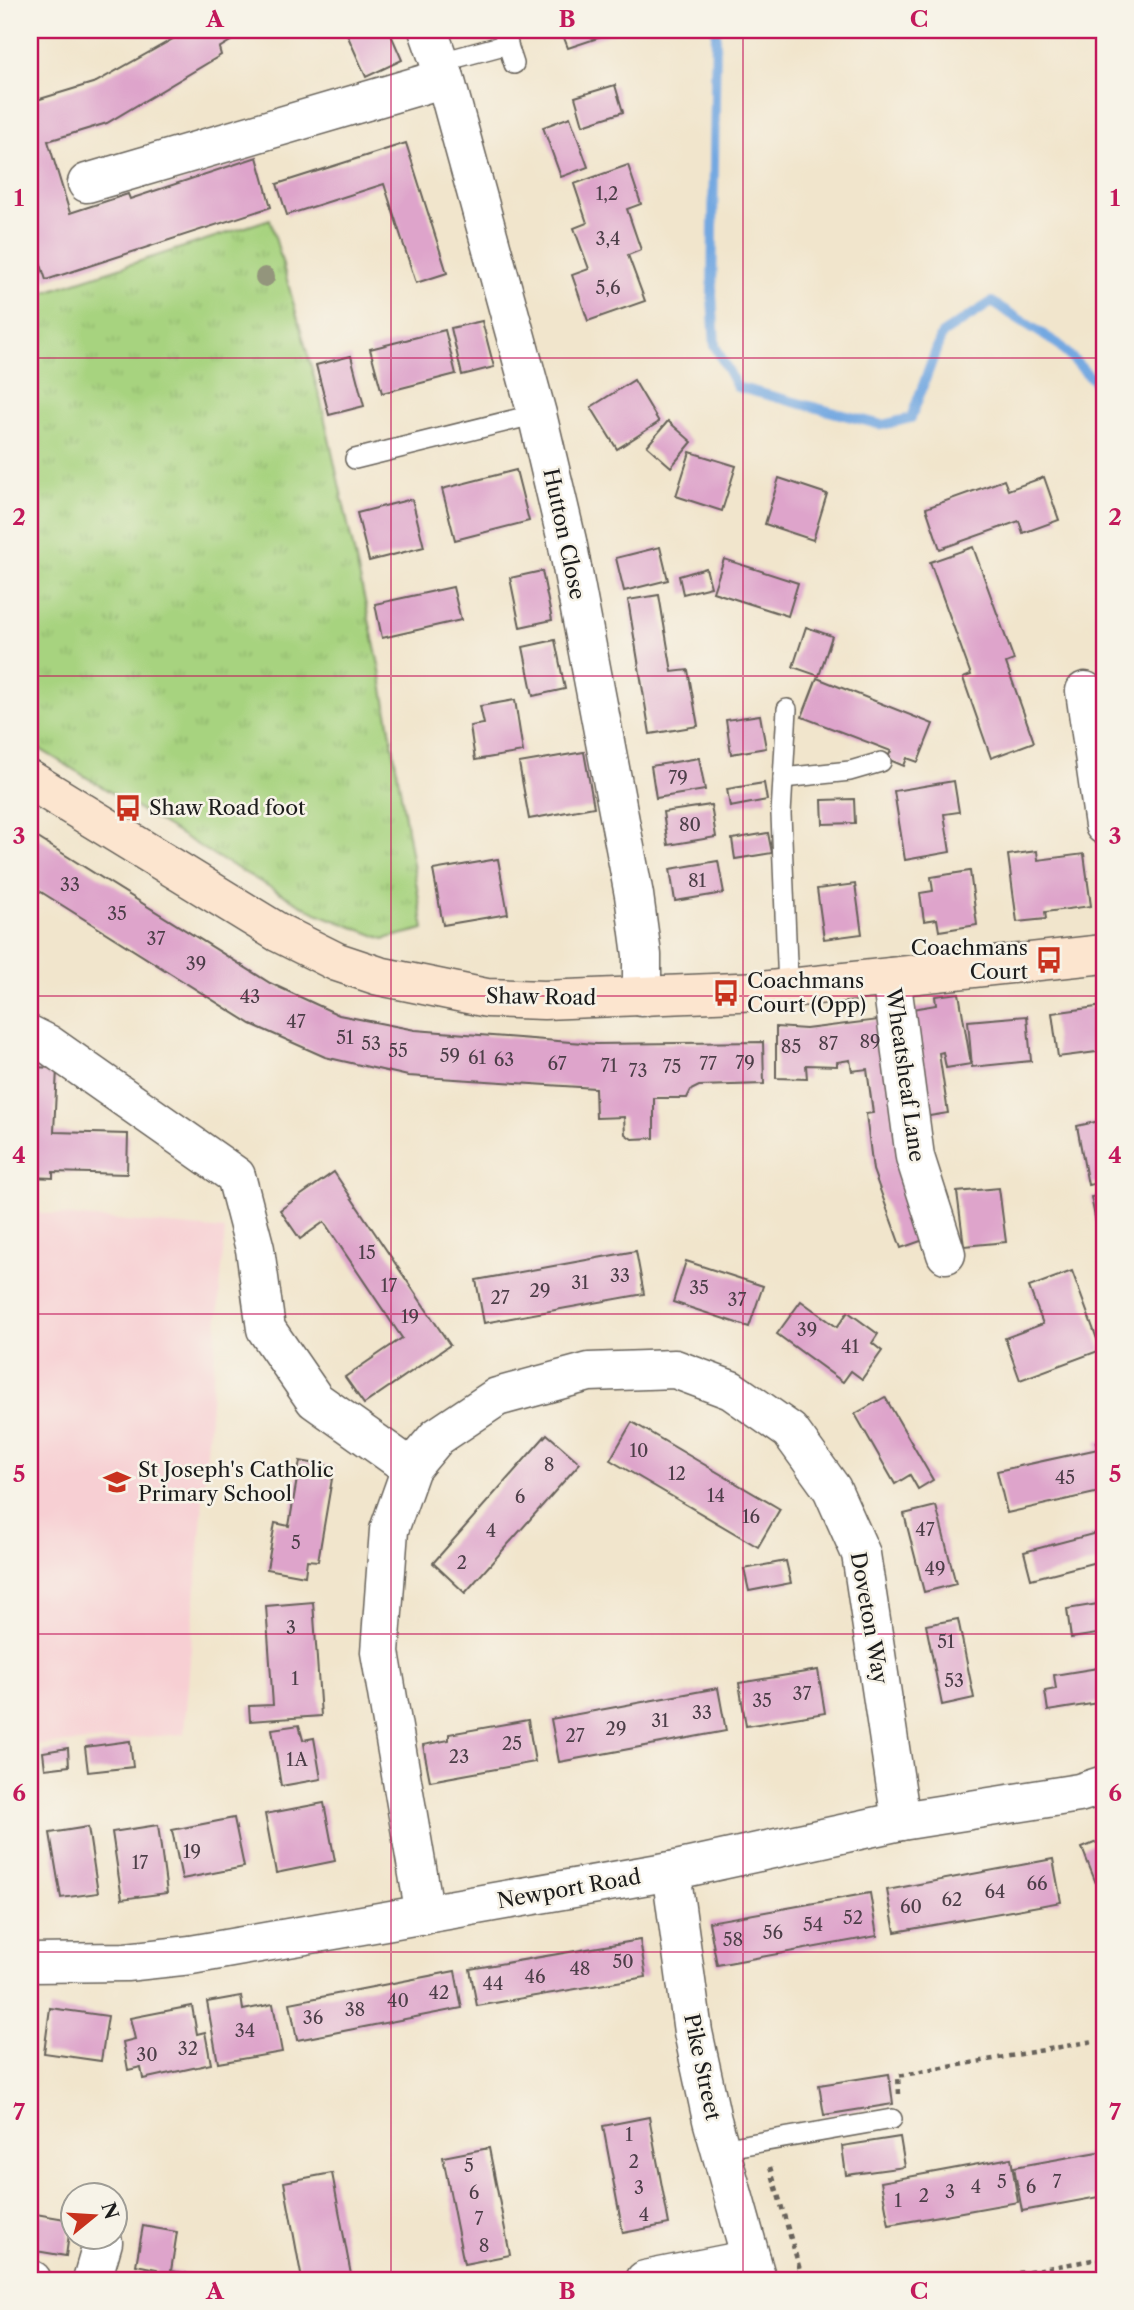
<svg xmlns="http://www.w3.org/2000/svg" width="1134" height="2310" viewBox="0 0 1134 2310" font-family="'Libre Caslon Text',serif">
<defs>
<pattern id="grass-tufts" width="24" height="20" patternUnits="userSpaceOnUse" patternTransform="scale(1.75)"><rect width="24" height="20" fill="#a7d37f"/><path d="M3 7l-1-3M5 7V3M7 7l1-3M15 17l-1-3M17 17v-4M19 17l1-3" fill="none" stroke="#8fb56d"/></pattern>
</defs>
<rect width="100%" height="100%" fill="#f7f3e8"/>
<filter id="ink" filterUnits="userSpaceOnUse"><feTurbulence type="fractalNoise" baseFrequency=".0143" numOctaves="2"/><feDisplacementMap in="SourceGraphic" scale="14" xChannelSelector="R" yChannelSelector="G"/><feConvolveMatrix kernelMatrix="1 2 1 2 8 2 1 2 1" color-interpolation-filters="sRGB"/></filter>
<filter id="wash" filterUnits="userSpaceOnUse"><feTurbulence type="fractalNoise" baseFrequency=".00686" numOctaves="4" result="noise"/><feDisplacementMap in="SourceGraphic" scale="28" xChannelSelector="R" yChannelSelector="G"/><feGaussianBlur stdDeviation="1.57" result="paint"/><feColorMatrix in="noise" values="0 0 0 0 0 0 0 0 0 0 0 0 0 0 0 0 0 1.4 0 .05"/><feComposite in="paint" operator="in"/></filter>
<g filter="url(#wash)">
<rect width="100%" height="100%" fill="#f1e5cc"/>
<path fill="#f7cfd3" d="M30 1212 225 1230 184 1734 30 1746Z"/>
<path fill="url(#grass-tufts)" stroke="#62784e" stroke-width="2" d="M270 219 321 402 379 665 424 929 384 939 316 913 222 860 30 743V253L42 293Z"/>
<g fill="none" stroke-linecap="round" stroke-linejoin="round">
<path stroke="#73a8e1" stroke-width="10" d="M716 30 712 295 715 346 737 387 882 425 911 418 942 334 992 302 1058 344 1104 391"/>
</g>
<g id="blocks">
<g fill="#dea4cb">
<path d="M189 30H249L219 48 221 55 107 123 48 141 70 213 128 194 130 199 257 157 271 207 46 280 30 231V102L96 82Z"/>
<path d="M345 30H389L402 60 366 77Z"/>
<path d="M561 30H622L568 48Z"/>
<path d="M615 85 623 112 583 125 575 97Z"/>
<path d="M570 117 588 167 561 177 543 127Z"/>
<path d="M406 143 447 273 416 283 384 184 287 215 277 184Z"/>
<path d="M628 165 641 204 627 209 641 250 628 255 645 301 588 321 572 275 589 269 574 228 587 223 574 184Z"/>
<path d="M482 321 494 367 462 375 451 328Z"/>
<path d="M445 330 456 374 382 393 370 349Z"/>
<path d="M351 356 364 406 329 415 316 365Z"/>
<path d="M634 380 659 422 617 449 591 407Z"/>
<path d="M668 421 692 442 671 467 647 446Z"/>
<path d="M690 452 736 466 722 511 676 496Z"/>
<path d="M516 470 529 521 455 540 442 489Z"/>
<path d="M1044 477 1059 520 1023 533 1019 521 940 549 926 508 1004 480 1008 490Z"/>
<path d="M779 478 827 494 813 540 765 524Z"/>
<path d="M412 499 424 547 369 561 357 513Z"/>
<path d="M660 547 668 580 624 591 616 558Z"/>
<path d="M973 547 1014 660 1006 663 1034 742 991 758 963 678 971 675 930 562Z"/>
<path d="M724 559 798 583 788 616 713 592Z"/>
<path d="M706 568 711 587 683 594 679 576Z"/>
<path d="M542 571 552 620 520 627 510 578Z"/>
<path d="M453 587 461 620 382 638 375 604Z"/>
<path d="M659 595 672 672 688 670 698 726 650 734 628 600Z"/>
<path d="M806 627 832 636 819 676 793 667Z"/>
<path d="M555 640 565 689 533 696 523 647Z"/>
<path d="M817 678 933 724 918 762 907 758 904 766 887 759 891 751 802 717Z"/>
<path d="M515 700 523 752 475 760 470 726 484 724 480 706Z"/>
<path d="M760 715 766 748 731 754 726 720Z"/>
<path d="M584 752 594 807 529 819 519 763Z"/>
<path d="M699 758 705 790 656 798 651 766Z"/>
<path d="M954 781 959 812 944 814 950 852 905 860 894 791Z"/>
<path d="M764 783 767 800 730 807 727 789Z"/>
<path d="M854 799 855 823 823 824 822 800Z"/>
<path d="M711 805 716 837 668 845 663 812Z"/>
<path d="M30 833 270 983 339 1015 415 1030 596 1044 763 1042 764 1084 699 1086 691 1090 687 1098H654V1138L632 1139 625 1134 624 1117 596 1118 595 1088 408 1076 325 1057 251 1024 30 885Z"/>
<path d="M768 833 772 853 735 859 732 839Z"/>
<path d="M1037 851 1038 860 1084 854 1091 906 1045 912 1046 919 1017 922 1008 855Z"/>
<path d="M498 859 508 914 443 925 433 870Z"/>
<path d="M718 861 724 893 675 901 670 869Z"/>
<path d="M970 871 977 925 939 931 937 919 924 921 920 893 933 891 931 877Z"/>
<path d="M855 884 862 934 824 939 817 889Z"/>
<path d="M959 993 971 1064 946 1068 943 1052 939 1053 948 1113 923 1117 906 1010 936 1005 935 996Z"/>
<path d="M1104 1006V1051L1058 1057 1052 1013Z"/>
<path d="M1027 1016 1031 1061 972 1067 968 1021Z"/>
<path d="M886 1019 932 1237 901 1248 873 1170 866 1114 873 1113 867 1069 852 1071 850 1060 837 1062V1066L806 1065 807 1079 776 1078V1027L806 1029Z"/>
<path d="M30 1067 57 1068 54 1132 128 1134 127 1174 53 1172V1178L30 1177Z"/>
<path d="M1104 1120V1182L1088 1185 1077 1126Z"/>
<path d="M334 1172 450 1345 364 1404 345 1377 402 1338 324 1222 300 1239 280 1210Z"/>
<path d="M999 1188 1006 1242 964 1246 957 1192Z"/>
<path d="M1104 1195V1257H1103L1091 1197Z"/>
<path d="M636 1251 644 1294 484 1323 476 1280Z"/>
<path d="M686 1261 763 1286 749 1327 673 1302Z"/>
<path d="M1072 1271 1101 1350 1020 1380 1005 1338 1043 1324 1029 1287Z"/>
<path d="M801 1301 837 1327 848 1312 878 1334 872 1343 882 1351 862 1379 851 1371 843 1382 777 1334Z"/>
<path d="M885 1397 933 1480 918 1489 910 1475 895 1484 855 1414Z"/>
<path d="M632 1422 780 1509 758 1547 610 1460Z"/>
<path d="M547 1434 580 1463 465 1593 433 1563Z"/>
<path d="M1104 1440V1491L1007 1513 997 1471 1098 1449 1096 1442Z"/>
<path d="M300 1461 334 1467 318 1561 307 1560 305 1576 267 1569 275 1523 289 1526Z"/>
<path d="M936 1506 956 1584 924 1592 904 1514Z"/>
<path d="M1104 1531V1560L1031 1579 1024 1552Z"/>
<path d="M786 1561 791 1583 749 1591 744 1569Z"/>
<path d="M313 1602 321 1716 250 1721 249 1706 273 1705 266 1606Z"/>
<path d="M1104 1603V1633L1071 1638 1067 1609Z"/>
<path d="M958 1619 974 1698 942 1705 926 1625Z"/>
<path d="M1104 1667V1702L1048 1711 1045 1691 1056 1689 1054 1675Z"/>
<path d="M818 1670 825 1713 746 1726 739 1683Z"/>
<path d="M718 1688 726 1731 559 1762 551 1719Z"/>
<path d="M528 1720 535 1762 430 1781 423 1745 449 1740V1734Z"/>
<path d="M299 1725 303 1740 314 1738 321 1779 281 1786 272 1729Z"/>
<path d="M130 1741 133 1767 88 1772 85 1747Z"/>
<path d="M68 1748 69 1766 45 1769 43 1752Z"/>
<path d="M324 1803 335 1861 276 1873 265 1814Z"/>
<path d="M234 1818 244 1867 182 1879 172 1830Z"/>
<path d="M158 1825 167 1893 122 1899 112 1832Z"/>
<path d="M88 1827 98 1893 61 1898 50 1833Z"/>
<path d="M1104 1839V1886L1098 1888 1082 1848Z"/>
<path d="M1053 1859 1061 1902 895 1932 887 1890Z"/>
<path d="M870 1893 877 1936 717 1965 709 1922Z"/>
<path d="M640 1940 646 1977 477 2006 470 1969Z"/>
<path d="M455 1971 462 2008 297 2040 290 2003Z"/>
<path d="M241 1996 243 2010 273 2004 282 2052 218 2063 207 2002Z"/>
<path d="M192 2006 197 2034 205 2032 211 2064 143 2079 141 2067 128 2070 123 2042 135 2039 130 2018Z"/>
<path d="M50 2008 108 2016 101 2061 44 2053Z"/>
<path d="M889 2074 893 2104 824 2115 819 2085Z"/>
<path d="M649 2117 669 2224 623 2233 603 2126Z"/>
<path d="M900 2137 905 2167 846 2175 842 2146Z"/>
<path d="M489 2148 510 2255 464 2264 443 2157Z"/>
<path d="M1104 2151V2196L1022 2211 1014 2167Z"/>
<path d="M1011 2158 1018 2202 889 2225 881 2182Z"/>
<path d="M332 2173 352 2280H302L284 2182Z"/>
<path d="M30 2213 71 2220 66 2256 30 2250Z"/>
<path d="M143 2226 177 2232 171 2271 195 2275 194 2280H155L157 2269 136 2265Z"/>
</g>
</g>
</g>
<g filter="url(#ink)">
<use href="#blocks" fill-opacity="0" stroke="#67625a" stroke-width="2"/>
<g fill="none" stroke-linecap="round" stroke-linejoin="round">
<defs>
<g id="lane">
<path d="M503 30 514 64"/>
<path d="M441 62 508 44"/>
<path d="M355 459 537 414"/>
<path d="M787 709 781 814 788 988"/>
<path d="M783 778 850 771 881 762"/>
<path d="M721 2149 892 2119"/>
</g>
<g id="street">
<path d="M428 30 445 78 537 414 567 541 634 895 642 955V997"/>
<path d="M87 183 445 78"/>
<path d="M1085 691 1104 825"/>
<path d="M891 977 915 1157 946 1254"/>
<path d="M30 1035 48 1044 236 1176 255 1249 266 1329 315 1400 411 1468"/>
<path d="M671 1871 693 2032 712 2120 757 2280"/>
<path d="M425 1915 380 1652 389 1530 411 1468 437 1437 497 1397 589 1372 675 1369 731 1390 790 1431 832 1489 861 1554 901 1821"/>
<path d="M30 1963 126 1962 191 1955 671 1871 901 1821 1079 1793 1104 1785"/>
<path d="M30 2280H32"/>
<path d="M92 2280 103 2242"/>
<path d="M645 2280 751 2259"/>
</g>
<path id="secondary" d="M30 780 279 933 337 962 379 976 487 998 544 1000 761 991 1104 954"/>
</defs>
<use href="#lane" stroke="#67625a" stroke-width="22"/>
<use href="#street" stroke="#67625a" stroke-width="41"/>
<use href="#secondary" stroke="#67625a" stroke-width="41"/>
<g stroke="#67625a" stroke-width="4.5" stroke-dasharray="5 5" stroke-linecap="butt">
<path d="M30 898 34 890"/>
<path d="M899 2094 898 2076 1094 2041"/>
<path d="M770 2167 803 2280"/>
<path d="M979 2280 1104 2258"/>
</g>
<use href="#lane" stroke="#fff" stroke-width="19"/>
<use href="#street" stroke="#fff" stroke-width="38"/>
<use href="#secondary" stroke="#fce5cf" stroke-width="38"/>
</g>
<circle fill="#93957c" cx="265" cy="277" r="10"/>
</g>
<path fill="none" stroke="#c2185b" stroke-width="2" stroke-opacity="0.55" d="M391 30V2280M743 30V2280M30 358H1104M30 676H1104M30 996H1104M30 1314H1104M30 1634H1104M30 1952H1104"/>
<defs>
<symbol id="bus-bare" viewBox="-9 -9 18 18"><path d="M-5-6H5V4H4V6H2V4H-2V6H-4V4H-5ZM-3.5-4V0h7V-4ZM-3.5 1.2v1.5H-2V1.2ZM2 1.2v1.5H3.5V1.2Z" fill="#c8321e" stroke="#f7f3e8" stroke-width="2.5" paint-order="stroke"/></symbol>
<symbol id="school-bare" viewBox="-9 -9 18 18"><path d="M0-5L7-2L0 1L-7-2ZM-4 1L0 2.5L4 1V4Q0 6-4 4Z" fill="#c8321e" stroke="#f7f3e8" stroke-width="2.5" paint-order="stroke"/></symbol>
</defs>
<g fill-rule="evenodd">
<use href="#bus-bare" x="109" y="789" width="38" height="38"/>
<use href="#bus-bare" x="1030" y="941" width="38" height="38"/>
<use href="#bus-bare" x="707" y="974" width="38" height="38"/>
<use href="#school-bare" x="98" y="1463" width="38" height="38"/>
</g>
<g text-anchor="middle" stroke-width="5" stroke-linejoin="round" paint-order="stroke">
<g font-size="18" fill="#4c3e48">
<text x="607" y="200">1,2</text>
<text x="608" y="245">3,4</text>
<text x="608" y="294">5,6</text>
<text x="678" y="784">79</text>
<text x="690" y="831">80</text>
<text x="697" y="887">81</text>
<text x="70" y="891">33</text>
<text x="117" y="920">35</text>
<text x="156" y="945">37</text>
<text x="196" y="970">39</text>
<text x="250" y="1003">43</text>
<text x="296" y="1028">47</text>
<text x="345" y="1044">51</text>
<text x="870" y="1048">89</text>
<text x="371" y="1050">53</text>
<text x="828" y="1050">87</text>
<text x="791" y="1053">85</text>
<text x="398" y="1057">55</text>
<text x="450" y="1062">59</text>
<text x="477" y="1064">61</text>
<text x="504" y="1066">63</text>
<text x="745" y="1069">79</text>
<text x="557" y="1070">67</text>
<text x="708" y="1070">77</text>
<text x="609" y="1072">71</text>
<text x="672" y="1073">75</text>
<text x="638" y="1077">73</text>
<text x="367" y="1259">15</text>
<text x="620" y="1282">33</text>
<text x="580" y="1289">31</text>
<text x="389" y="1292">17</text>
<text x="699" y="1294">35</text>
<text x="540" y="1297">29</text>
<text x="500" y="1304">27</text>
<text x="737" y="1306">37</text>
<text x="410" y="1323">19</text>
<text x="807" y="1336">39</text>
<text x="850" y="1353">41</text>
<text x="639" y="1457">10</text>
<text x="549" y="1471">8</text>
<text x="677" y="1480">12</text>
<text x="1065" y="1484">45</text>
<text x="716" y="1502">14</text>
<text x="520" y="1503">6</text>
<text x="751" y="1523">16</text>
<text x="925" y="1536">47</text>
<text x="491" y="1537">4</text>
<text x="296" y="1549">5</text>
<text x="462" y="1569">2</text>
<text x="935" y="1575">49</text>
<text x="291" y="1634">3</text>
<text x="946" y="1648">51</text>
<text x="295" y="1685">1</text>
<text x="954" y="1687">53</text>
<text x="802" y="1700">37</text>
<text x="762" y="1707">35</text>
<text x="702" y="1719">33</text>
<text x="660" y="1727">31</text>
<text x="616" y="1735">29</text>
<text x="575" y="1742">27</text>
<text x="512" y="1750">25</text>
<text x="459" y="1763">23</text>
<text x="297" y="1766">1A</text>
<text x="192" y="1858">19</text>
<text x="140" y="1869">17</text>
<text x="1037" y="1890">66</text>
<text x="995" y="1898">64</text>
<text x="952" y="1906">62</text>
<text x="911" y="1913">60</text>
<text x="853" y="1924">52</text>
<text x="813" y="1931">54</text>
<text x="773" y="1939">56</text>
<text x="733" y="1946">58</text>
<text x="623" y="1968">50</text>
<text x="580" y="1975">48</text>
<text x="535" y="1983">46</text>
<text x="493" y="1990">44</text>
<text x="439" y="1999">42</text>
<text x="398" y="2007">40</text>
<text x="355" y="2016">38</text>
<text x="313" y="2024">36</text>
<text x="245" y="2037">34</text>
<text x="188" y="2055">32</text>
<text x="147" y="2061">30</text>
<text x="629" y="2141">1</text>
<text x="634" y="2168">2</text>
<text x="469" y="2172">5</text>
<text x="1002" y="2188">5</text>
<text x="1057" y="2188">7</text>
<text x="976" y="2193">4</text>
<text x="1031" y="2193">6</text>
<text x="639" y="2194">3</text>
<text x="950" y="2198">3</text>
<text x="474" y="2199">6</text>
<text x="924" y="2202">2</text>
<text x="898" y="2207">1</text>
<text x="644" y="2221">4</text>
<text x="479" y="2225">7</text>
<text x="484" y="2252">8</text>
</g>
<g font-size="21" fill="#1c1c1c" stroke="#f7f3e8">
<text transform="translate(564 534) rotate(78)" y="7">Hutton Close</text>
<text transform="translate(541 997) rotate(1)" y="7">Shaw Road</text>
<text transform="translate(905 1075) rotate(82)" y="7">Wheatsheaf Lane</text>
<text transform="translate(869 1618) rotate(80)" y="7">Doveton Way</text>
<text transform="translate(569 1889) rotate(-10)" y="7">Newport Road</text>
<text transform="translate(702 2067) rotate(78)" y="7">Pike Street</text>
</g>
<g font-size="21" fill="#1c1c1c" stroke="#f7f3e8" text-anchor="start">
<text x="149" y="815">Shaw Road foot</text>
<text x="1028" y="955" text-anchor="end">Coachmans<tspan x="1028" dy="24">Court</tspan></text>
<text x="747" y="988">Coachmans<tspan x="747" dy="24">Court (Opp)</tspan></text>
<text x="138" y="1477">St Joseph's Catholic<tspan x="138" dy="24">Primary School</tspan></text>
</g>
</g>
<rect width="1134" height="2310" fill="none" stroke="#f7f3e8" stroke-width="77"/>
<g transform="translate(94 2216) rotate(72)"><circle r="33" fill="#f7f3e8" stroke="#9f9d96" stroke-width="2"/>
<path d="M0-5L12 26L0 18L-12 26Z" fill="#c8321e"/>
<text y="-10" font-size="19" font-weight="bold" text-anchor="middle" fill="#1c1c1c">N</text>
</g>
<rect x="38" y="38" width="1058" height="2234" fill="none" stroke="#c2185b" stroke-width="2.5"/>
<g font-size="23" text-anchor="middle" font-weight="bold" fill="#c2185b">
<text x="215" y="27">A</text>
<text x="567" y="27">B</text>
<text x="919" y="27">C</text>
<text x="19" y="206">1</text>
<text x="1115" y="206">1</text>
<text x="19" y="525">2</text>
<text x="1115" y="525">2</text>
<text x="19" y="844">3</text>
<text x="1115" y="844">3</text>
<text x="19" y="1163">4</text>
<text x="1115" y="1163">4</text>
<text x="19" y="1482">5</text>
<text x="1115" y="1482">5</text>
<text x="19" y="1801">6</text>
<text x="1115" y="1801">6</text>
<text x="19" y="2120">7</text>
<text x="1115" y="2120">7</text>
<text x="215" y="2299">A</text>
<text x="567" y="2299">B</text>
<text x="919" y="2299">C</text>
</g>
</svg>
